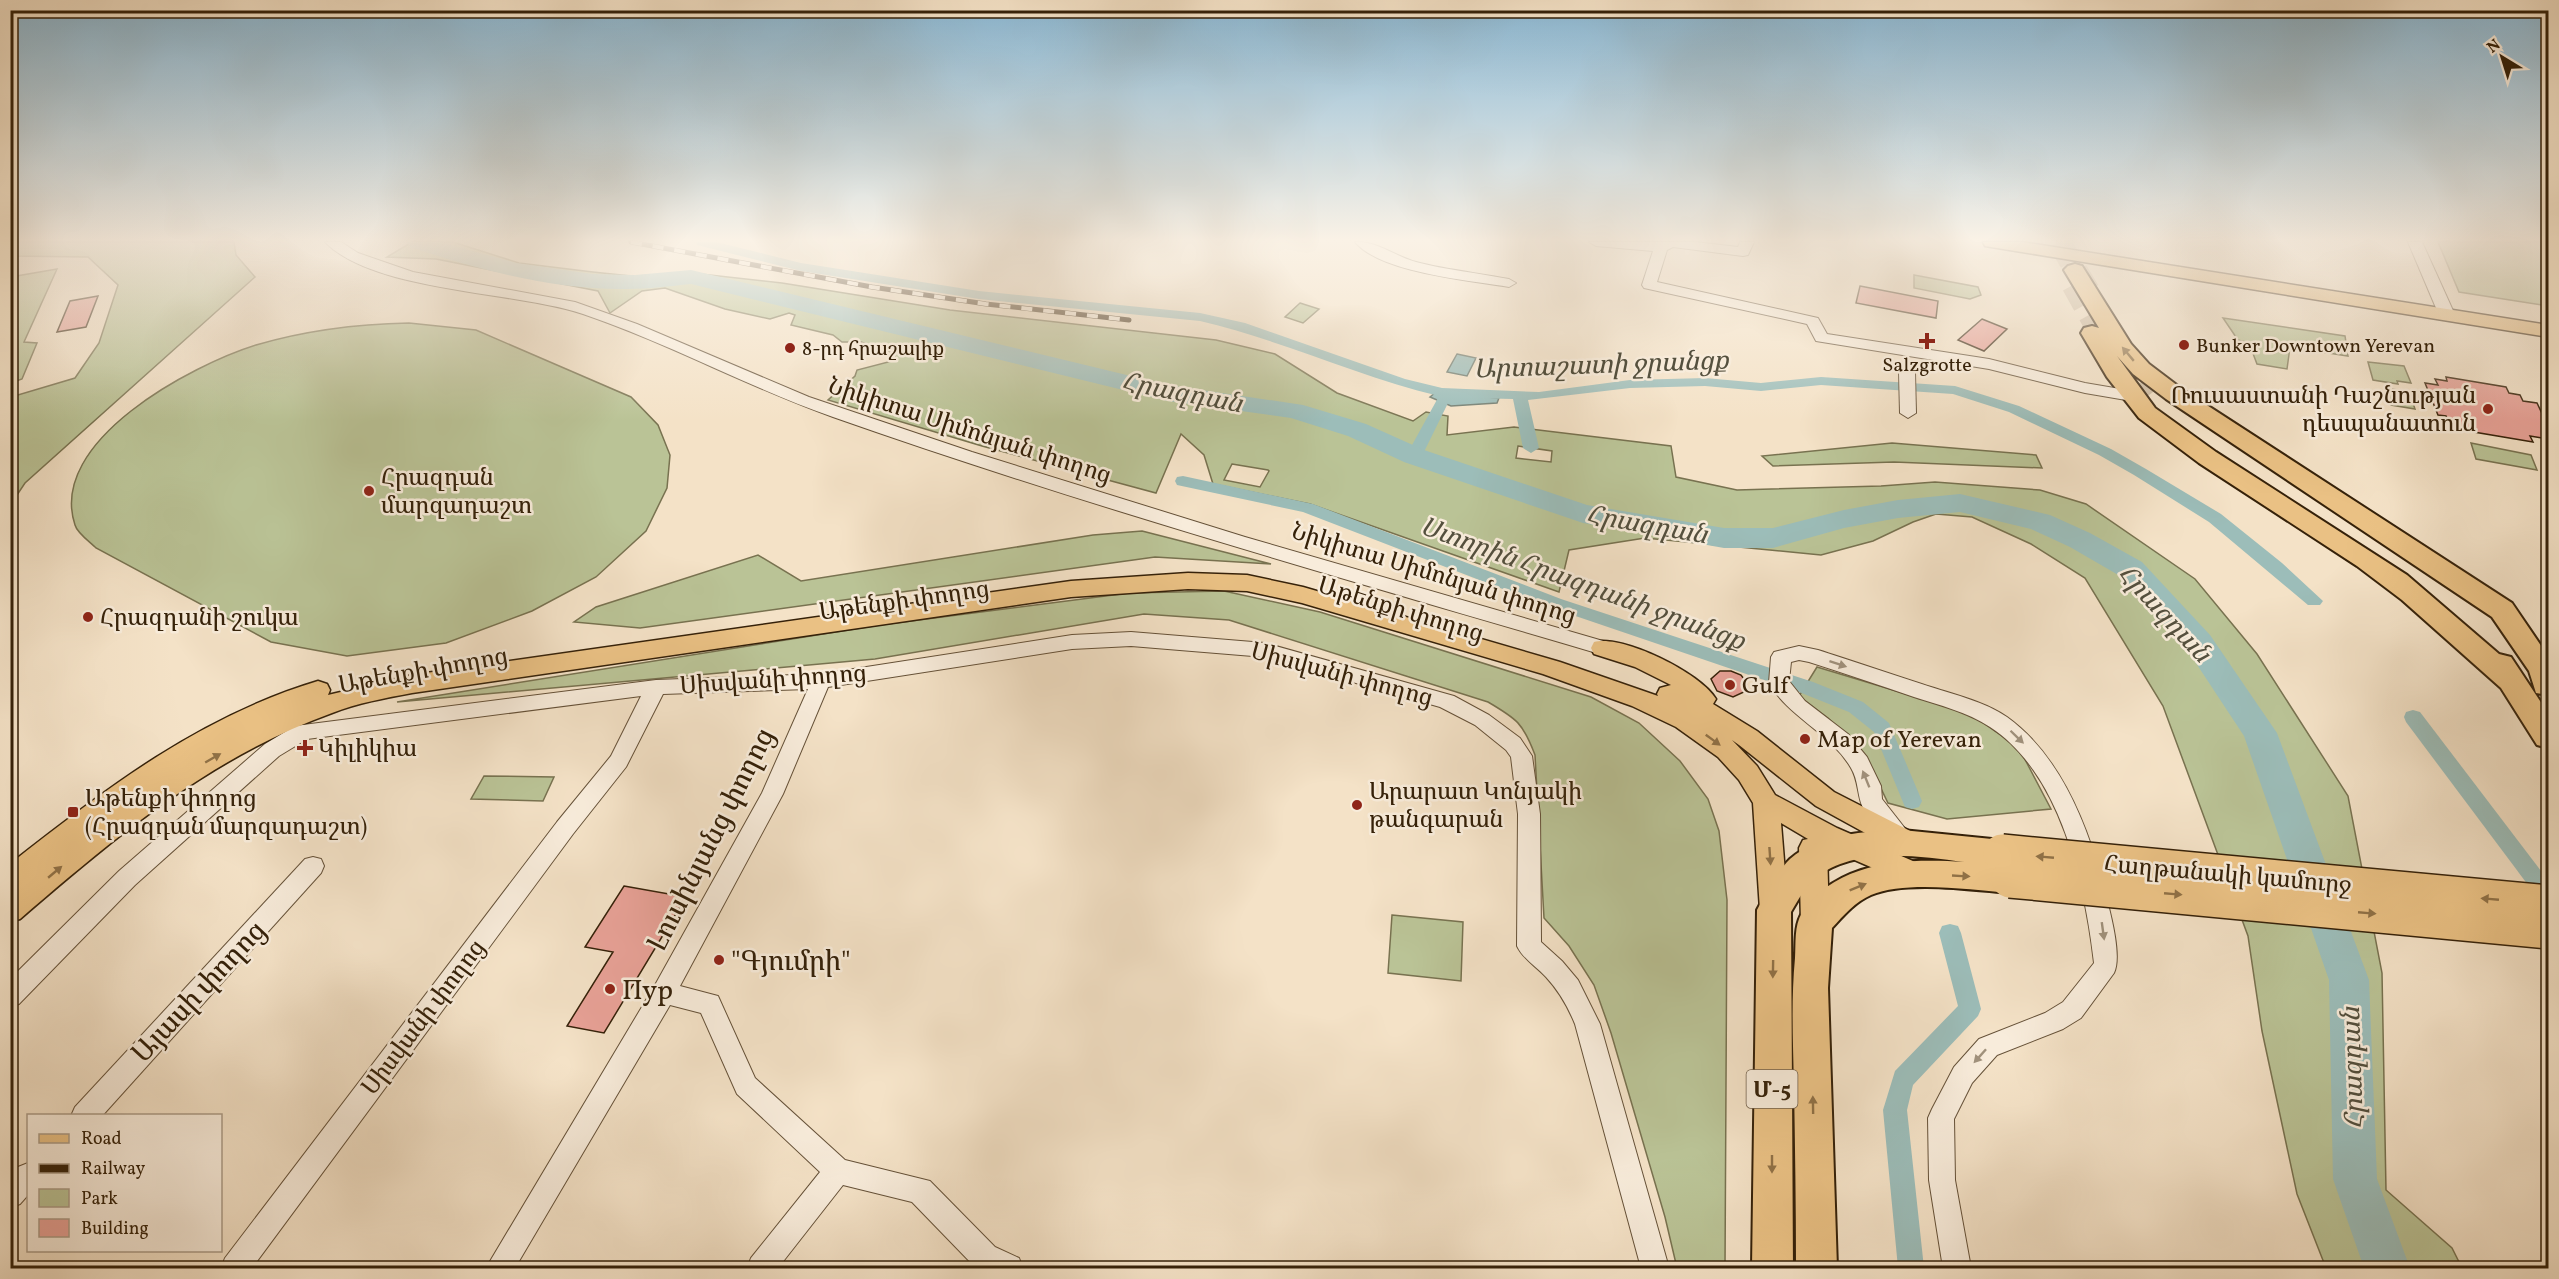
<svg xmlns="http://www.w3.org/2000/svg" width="2559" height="1279" viewBox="0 0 2559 1279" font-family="Vollkorn,'Noto Serif Armenian',serif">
<rect width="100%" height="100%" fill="#f4e2c7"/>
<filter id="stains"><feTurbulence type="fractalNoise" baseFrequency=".00333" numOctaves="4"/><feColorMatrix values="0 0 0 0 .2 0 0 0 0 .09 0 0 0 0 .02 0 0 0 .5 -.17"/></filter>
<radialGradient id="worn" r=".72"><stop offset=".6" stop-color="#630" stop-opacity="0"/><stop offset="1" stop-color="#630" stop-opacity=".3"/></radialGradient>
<g fill="#bac396" stroke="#787250" stroke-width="1.5" fill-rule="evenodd">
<path d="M11 242H234L236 255 255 277 25 483 11 504V397L75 378 99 343 118 285 88 257 11 256Z"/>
<path d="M412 242H453L519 263 593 272 631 276 701 274 782 283 950 310 1216 340 1275 354 1337 393 1413 421 1426 412 1448 416 1447 435 1514 427 1671 446 1676 477 1737 490 1881 486 1935 482 2040 490 2086 504 2195 579 2257 654 2348 796 2382 973 2386 1190 2452 1248 2462 1268H2326L2297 1194 2262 1031 2248 936 2163 706 2085 578 2031 544 1972 517 1936 514 1913 522 1873 541 1821 555 1645 538 1569 550 1559 592 1310 504 1213 484 1204 455 1181 434 1156 493 982 446 828 400 855 376 857 370 896 360 894 353 861 342H842L833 335 791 325 795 315 789 313 770 319 725 309 665 288 642 291 610 313 598 291 436 259 387 257ZM1518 446 1552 451 1551 462 1516 458ZM1232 464 1268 470 1269 471 1260 487 1224 480Z"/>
<path d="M2438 242H2548V306L2459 292Z"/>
<path d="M57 269 24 342 37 343 22 379 11 383V277Z"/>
<path d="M1914 275 1978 287 1981 295 1970 299 1914 288Z"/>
<path d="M1300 303 1319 309 1303 323 1285 317Z"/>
<path d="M2223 318 2345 336 2348 356 2290 347 2287 369 2257 364 2249 343 2238 340Z"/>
<path d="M409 323 476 330 631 397 658 425 670 455 667 488 646 531 596 577 532 611 446 643 347 656 271 642 96 548C90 542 77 533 75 525 47 441 192 365 256 345 307 330 357 324 409 323Z"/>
<path d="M2368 362 2404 366 2411 383 2397 381 2398 384 2373 380Z"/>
<path d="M2386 388 2409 392 2415 409 2391 405Z"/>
<path d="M1892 443 2036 455 2042 468 1894 462 1773 466 1762 456Z"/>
<path d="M2471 443 2531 455 2537 470 2476 459Z"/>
<path d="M1142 531 1271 564 1155 557 640 628 574 622 596 607 758 555 801 581 1093 535Z"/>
<path d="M1224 591 1320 612 1591 697 1639 723 1680 761 1708 799 1719 831 1727 900 1725 1268H1677L1665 1217 1611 1033 1594 985 1569 946 1544 918 1535 755C1523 723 1517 719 1488 702L1229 620 1144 614 875 659 397 702 880 625 1129 593Z"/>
<path d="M1817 667 1969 713 2019 748 2051 809 1947 819 1888 803 1865 755 1828 718 1799 696Z"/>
<path d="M484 776 554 777 543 801 471 799Z"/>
<path d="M1392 915 1463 922 1461 981 1388 973Z"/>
</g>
<g fill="#9cbdb9" stroke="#737f73" stroke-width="1.5">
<path d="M1457 354 1476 358 1467 376 1447 372Z"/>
<path d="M1435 393 1499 398 1497 403 1451 406 1430 397Z"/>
</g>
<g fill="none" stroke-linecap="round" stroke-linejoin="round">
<g fill="#9cbdb9" fill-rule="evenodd">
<path d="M696 242H716L801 263 979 291 1200 313 1245 323 1405 379 1442 388 1539 392 1630 380 1705 378 1761 383 1821 377 1955 386 2019 406 2111 449 2146 469 2221 514 2282 563 2323 601 2320 605H2308L2209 522 2134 475 2099 455 2009 412 1953 394 1821 385 1761 391 1705 386 1630 388 1528 400 1539 448 1531 453 1523 448 1513 399 1468 398 1467 402 1448 403 1422 456 1414 461 1406 456 1439 396C1357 376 1281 340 1200 321L979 299 801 271 697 245Z"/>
<path d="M1183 476 1313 504 1561 599 1813 682 1863 702 1889 723 1922 801 1919 807 1912 809 1905 807 1874 732 1849 712 1799 692 1549 607 1303 512 1177 485 1175 481 1177 477Z"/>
<path d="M2413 710 2420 712 2548 880V904L2540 901 2406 722 2404 717 2406 712Z"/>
<path d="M1950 924 1958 926 1961 933 1981 1009 1978 1016 1913 1085 1907 1110 1924 1268H1898L1883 1110 1895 1071 1958 1006 1939 933 1942 926Z"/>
</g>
<path fill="#9cbdb9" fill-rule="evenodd" d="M407 242H440L516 263 592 274 635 275 691 270 1168 385 1303 405 1366 424 1424 450 1587 505 1724 528H1773L1844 510 1898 500 1960 494 2050 515 2090 533 2142 562 2210 635 2277 733 2369 980 2377 1179 2410 1268H2364L2333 1179 2329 980 2244 736 2188 651 2120 576 2070 547 2031 529 1960 512 1898 518 1844 528 1773 548H1724L1583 523 1404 462 1348 436 1291 418 1168 401 691 284C670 286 648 289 627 289 553 290 480 270 410 247Z"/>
</g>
<g fill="#e9a298" stroke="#352109" stroke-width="1.5">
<path d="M1860 286 1938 301 1936 318 1856 303Z"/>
<path d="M98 296 86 327 57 332 70 301Z"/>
<path d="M1982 319 2007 329 1984 351 1958 340Z"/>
<path d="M2446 377 2506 387 2509 393 2520 395 2523 401 2537 403 2548 426V439L2530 436 2533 442 2462 430 2459 424 2449 422 2446 416 2438 415 2425 383 2438 385 2435 379 2447 381Z"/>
<path d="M1720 671H1731L1741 675 1747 683 1746 691 1733 697 1717 691 1711 679Z"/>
<path d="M624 886 686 897 604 1033 567 1026 613 952 585 947Z"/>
</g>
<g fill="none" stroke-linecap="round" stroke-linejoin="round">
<g stroke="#cebba1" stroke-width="23" stroke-dasharray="23 11" stroke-linecap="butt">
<path d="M2059 242 2092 297"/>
<path d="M2073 285 2115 360"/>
<path d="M2123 353 2153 392"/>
</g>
<defs>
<g id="minor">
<path d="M325 242H341L358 253 413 272 575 302 637 324 809 397 972 452 1245 537 1610 643 1613 648 1610 653 1603 655C1346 579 1086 506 833 417 748 387 668 343 583 314 514 291 374 292 325 242Z"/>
<path d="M1355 242C1378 241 1394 256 1416 262 1446 270 1478 273 1509 279L1516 283 1509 287C1469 280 1381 273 1355 242Z"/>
<path d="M1589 242H1695L1738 247 1740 242H1754L1748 255 1743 256 1673 247 1667 250 1657 282 1818 318 1827 334 1989 359 2085 383 2132 391 2140 396 2132 401 2085 393 1989 369 1816 341 1807 324 1644 288 1642 285 1653 251 1596 246Z"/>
<path d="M2408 242H2422L2455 315 2452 318 2447 320 2439 315Z"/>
<path d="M1907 368 1915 373 1916 413 1908 418 1900 413 1899 373Z"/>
<path d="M1131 632 1265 643 1454 696 1489 715 1520 738 1532 756 1540 814 1541 942 1562 961 1578 980 1600 1024 1669 1268H1641L1575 1024C1568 1007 1559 991 1546 977 1536 966 1523 959 1517 946L1518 814 1511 757 1506 750 1475 725 1440 707 1265 657 1131 646 1072 649 828 687 783 794 680 986 718 996 755 1078 845 1160 930 1181 995 1247 1019 1258 1023 1268 975 1267 912 1202 843 1185 778 1268H747L751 1258 820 1172 737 1094 701 1013 670 1005 515 1268H486L655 985 762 793 808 689 663 694 626 767 573 834 252 1268H221L225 1258 557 822 611 756 641 696 307 739 279 756 135 885 19 1004 10 1007V979L119 871 265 744 295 726 656 680 821 674 1072 635Z"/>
<path d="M1799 646 1818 650C1856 662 1893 675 1931 687 1956 695 1985 702 2007 717 2060 755 2087 824 2103 884 2108 905 2123 954 2114 973L2081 1018 2063 1029 1997 1055 1972 1083 1954 1119 1955 1180 1971 1268H1943L1929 1180 1928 1118 1932 1109 1954 1067 1979 1039 2045 1013 2063 1002 2094 963C2085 885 2061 773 1990 727 1967 712 1939 705 1914 697 1879 685 1844 673 1809 662L1799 660 1791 662 1789 681 1805 701 1848 734 1867 757 1881 786 1882 799 1911 836 1908 842C1888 849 1875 822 1863 808 1857 796 1859 781 1851 768 1831 733 1789 718 1769 683L1771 657 1774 652Z"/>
<path d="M313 857 321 859 324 866 321 873 102 1116H71L75 1107 305 859Z"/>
<path d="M28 1163V1195L20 1204 10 1208V1175L18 1167Z"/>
</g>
<g id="major">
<path d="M1983 242H2022L2548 325V337L1991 247 1985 246Z"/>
<path d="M1188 573 1247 575 1303 587 1560 662 1658 696 1657 694 1660 688 1671 685 1635 667 1594 654 1591 648 1594 642C1622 634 1701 673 1716 699L1713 704 1757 731 1834 792 1918 835 1922 843 1918 851 1908 854 1898 851 1816 806 1739 745 1732 740 1757 766 1775 795 1837 828 1922 865 1926 873 1922 881 1912 885 1827 848 1829 922 1825 931 1815 934 1805 931 1801 922 1799 848 1803 840 1808 839 1781 823 1788 910 1784 919 1774 922 1764 919 1760 910 1753 803 1739 780 1718 757 1676 727 1632 706 1543 674 1302 603 1247 591 1188 589 1071 597 412 693C385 698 358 703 332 713 212 756 115 837 20 919L10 922V893L13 891H10V864C105 789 201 716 318 681L327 684 330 690 328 695 412 675 1071 581Z"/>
</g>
<g id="highway">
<path d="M2075 264 2082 266 2131 344 2149 364 2182 389 2512 603 2548 656V695L2536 693 2529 671 2492 617 2166 399 2133 374 2117 356 2155 408 2216 452 2407 575 2499 654 2511 657 2548 713V748L2537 745 2501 688 2402 600 2357 566 2199 463 2139 418 2107 377 2081 333 2084 328 2092 326 2099 328 2064 270 2068 266Z"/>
<path d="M1902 830 2002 840 2014 844 2018 853 2014 862 2006 865 2022 869 2027 879 2022 889 2010 893C1972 890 1906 880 1871 895 1855 902 1844 915 1832 928L1828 988 1837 1268H1796C1796 1207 1795 1146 1794 1085 1793 1043 1791 1000 1795 958 1796 944 1794 925 1802 913 1837 860 1908 858 1964 862 1918 856 1859 847 1819 875 1806 884 1799 899 1791 912L1793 1268H1752L1757 910C1766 893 1776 873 1790 859 1819 834 1865 831 1902 830Z"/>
</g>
</defs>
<use href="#minor" stroke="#655138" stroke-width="2"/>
<use href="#major" stroke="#352109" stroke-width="3"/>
<use href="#highway" stroke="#352109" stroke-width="4"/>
<use href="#minor" fill="#f8ecdb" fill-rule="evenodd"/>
<use href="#major" fill="#eac184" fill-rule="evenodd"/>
<use href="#highway" fill="#eac184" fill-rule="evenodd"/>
<defs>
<path id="rail" d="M631 242 872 287 986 304 1129 320"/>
</defs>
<use href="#rail" stroke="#352109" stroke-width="5"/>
<use href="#rail" stroke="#f8ecdb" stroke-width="4" stroke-dasharray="11" stroke-linecap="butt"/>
<defs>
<g id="highway-bridge">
<path d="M2002 853 2548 904"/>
<path d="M2010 879 2548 930"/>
</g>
</defs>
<use href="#highway-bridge" stroke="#352109" stroke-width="40" stroke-linecap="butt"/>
<use href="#highway-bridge" stroke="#eac184" stroke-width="37"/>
</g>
<defs><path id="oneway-solid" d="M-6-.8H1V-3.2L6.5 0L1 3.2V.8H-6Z" transform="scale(1.5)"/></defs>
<g fill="#907146">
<use href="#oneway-solid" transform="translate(2128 354) rotate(-130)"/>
<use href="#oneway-solid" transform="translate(1713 740) rotate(36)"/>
<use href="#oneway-solid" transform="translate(213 758) rotate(-30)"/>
<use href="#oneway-solid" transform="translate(1770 856) rotate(86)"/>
<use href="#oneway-solid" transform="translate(2045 857) rotate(-175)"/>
<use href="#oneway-solid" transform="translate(55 872) rotate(-40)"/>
<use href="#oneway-solid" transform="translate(1961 876) rotate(3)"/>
<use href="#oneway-solid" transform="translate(1858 887) rotate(-22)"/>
<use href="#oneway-solid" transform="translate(2173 894) rotate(5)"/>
<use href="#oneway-solid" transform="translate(2490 899) rotate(-175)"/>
<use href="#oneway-solid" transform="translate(2367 913) rotate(5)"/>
<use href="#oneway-solid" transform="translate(1773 969) rotate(91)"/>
<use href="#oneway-solid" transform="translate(1813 1105) rotate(-91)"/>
<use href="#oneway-solid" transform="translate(1772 1164) rotate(90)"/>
</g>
<g fill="#a0917c">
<use href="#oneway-solid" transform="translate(1838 664) rotate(18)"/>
<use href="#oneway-solid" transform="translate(2017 737) rotate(44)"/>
<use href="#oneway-solid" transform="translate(1866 779) rotate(-112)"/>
<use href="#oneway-solid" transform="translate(2103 931) rotate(82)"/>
<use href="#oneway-solid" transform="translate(1980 1056) rotate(132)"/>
</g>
<linearGradient id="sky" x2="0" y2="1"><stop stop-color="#89b8d5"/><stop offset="0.57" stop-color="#faf2e6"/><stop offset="1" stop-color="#faf2e6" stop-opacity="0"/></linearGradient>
<rect width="2559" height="421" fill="url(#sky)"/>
<g fill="#8f2418" stroke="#f8ecdb" stroke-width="2">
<path d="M1924 332h6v6h6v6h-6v6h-6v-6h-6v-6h6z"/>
<circle cx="2184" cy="345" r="6"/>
<circle cx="790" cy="348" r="6"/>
<circle cx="2488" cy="409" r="6"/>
<circle cx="369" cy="491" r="6"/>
<circle cx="88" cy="617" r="6"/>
<circle cx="1730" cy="685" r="6"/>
<circle cx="1805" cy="739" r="6"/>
<path d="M302 739h6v6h6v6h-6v6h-6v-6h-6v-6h6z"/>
<circle cx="1357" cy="805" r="6"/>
<rect x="67" y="806" width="12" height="12" rx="3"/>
<circle cx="719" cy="960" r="6"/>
<circle cx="610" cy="989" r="6"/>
</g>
<g text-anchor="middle" stroke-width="5" stroke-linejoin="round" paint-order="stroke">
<g font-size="20" fill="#352109" stroke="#f8ecdb" text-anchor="start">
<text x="2196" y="352">Bunker Downtown Yerevan</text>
<text x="802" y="355">8-րդ հրաշալիք</text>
<text x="1927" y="371" text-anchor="middle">Salzgrotte</text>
</g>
<rect fill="#f8ecdb" stroke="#705e48" stroke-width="1.5" x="1746.5" y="1070" width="51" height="38" rx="4.5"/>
<g font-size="22" font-weight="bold" fill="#352109">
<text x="1772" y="1097">Մ-5</text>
</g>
<g font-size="24" fill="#352109" stroke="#f8ecdb" text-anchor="start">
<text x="2476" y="403" text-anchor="end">Ռուսաստանի Դաշնության<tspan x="2476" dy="28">դեսպանատուն</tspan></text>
<text x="381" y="485">Հրազդան<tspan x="381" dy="28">մարզադաշտ</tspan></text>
<text x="100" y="625">Հրազդանի շուկա</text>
<text x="1742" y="693">Gulf</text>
<text x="1817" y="747">Map of Yerevan</text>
<text x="318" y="756">Կիլիկիա</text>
<text x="1369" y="799">Արարատ Կոնյակի<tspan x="1369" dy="28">թանգարան</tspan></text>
<text x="85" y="806">Աթենքի փողոց<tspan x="85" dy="28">(Հրազդան մարզադաշտ)</tspan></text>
</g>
<g font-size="24" fill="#352109" stroke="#f8ecdb">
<text transform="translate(970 430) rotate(18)" y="8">Նիկիտա Սիմոնյան փողոց</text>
<text transform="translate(1434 573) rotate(17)" y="8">Նիկիտա Սիմոնյան փողոց</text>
<text transform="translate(904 600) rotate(-8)" y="8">Աթենքի փողոց</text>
<text transform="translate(1401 609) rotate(17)" y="8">Աթենքի փողոց</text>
<text transform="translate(423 670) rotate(-10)" y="8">Աթենքի փողոց</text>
<text transform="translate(1342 674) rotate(15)" y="8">Սիսվանի փողոց</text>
<text transform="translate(773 679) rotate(-4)" y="8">Սիսվանի փողոց</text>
<text transform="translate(2228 874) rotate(5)" y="8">Հաղթանակի կամուրջ</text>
<text transform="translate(423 1017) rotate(-53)" y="8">Սիսվանի փողոց</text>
</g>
<g font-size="26" font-style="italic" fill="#54503e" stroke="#f8ecdb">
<text transform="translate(1601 364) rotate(-2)" y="9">Արտաշատի ջրանցք</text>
<text transform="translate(1182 392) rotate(11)" y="9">Հրազդան</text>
<text transform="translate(1647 524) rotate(10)" y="9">Հրազդան</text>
<text transform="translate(1583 583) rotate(20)" y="9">Ստորին Հրազդանի ջրանցք</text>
<text transform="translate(2165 613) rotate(47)" y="9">Հրազդան</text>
<text transform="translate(2352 1068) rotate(-92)" y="9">Հրազդան</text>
</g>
<g font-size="28" fill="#352109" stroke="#f8ecdb">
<text transform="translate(710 839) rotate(-63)" y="10">Լուսինյանց փողոց</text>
<text transform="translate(198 991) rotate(-47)" y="10">Այասի փողոց</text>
</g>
<g font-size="28" fill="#352109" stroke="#f8ecdb" text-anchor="start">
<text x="731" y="970">"Գյումրի"</text>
<text x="622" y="999">Пур</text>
</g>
</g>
<rect width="2559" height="1279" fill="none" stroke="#f4e2c7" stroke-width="36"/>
<rect x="12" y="12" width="2535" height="1255" fill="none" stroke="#352109" stroke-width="3"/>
<rect x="18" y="18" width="2523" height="1243" fill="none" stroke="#352109" stroke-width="1.5"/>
<rect x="27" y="1114" width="195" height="138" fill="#f8ecdb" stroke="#aa9b87" stroke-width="1.5"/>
<rect x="39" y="1134" width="30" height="9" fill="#eac184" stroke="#aa9b87" stroke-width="1.5"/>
<text x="81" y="1144" font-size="18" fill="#352109">Road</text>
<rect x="39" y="1164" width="30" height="9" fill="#352109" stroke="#aa9b87" stroke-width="1.5"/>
<text x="81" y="1174" font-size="18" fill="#352109">Railway</text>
<rect x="39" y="1189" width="30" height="18" fill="#bac396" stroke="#aa9b87" stroke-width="1.5"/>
<text x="81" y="1204" font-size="18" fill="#352109">Park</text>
<rect x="39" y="1219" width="30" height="18" fill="#e9a298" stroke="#aa9b87" stroke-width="1.5"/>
<text x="81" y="1234" font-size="18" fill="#352109">Building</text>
<g transform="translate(2502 57) rotate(322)" stroke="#f8ecdb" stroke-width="4.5" paint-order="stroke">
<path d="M0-4.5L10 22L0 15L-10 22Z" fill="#352109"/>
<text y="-9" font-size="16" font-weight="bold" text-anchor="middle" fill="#352109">N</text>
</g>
<rect width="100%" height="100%" filter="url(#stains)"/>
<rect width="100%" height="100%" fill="url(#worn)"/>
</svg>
